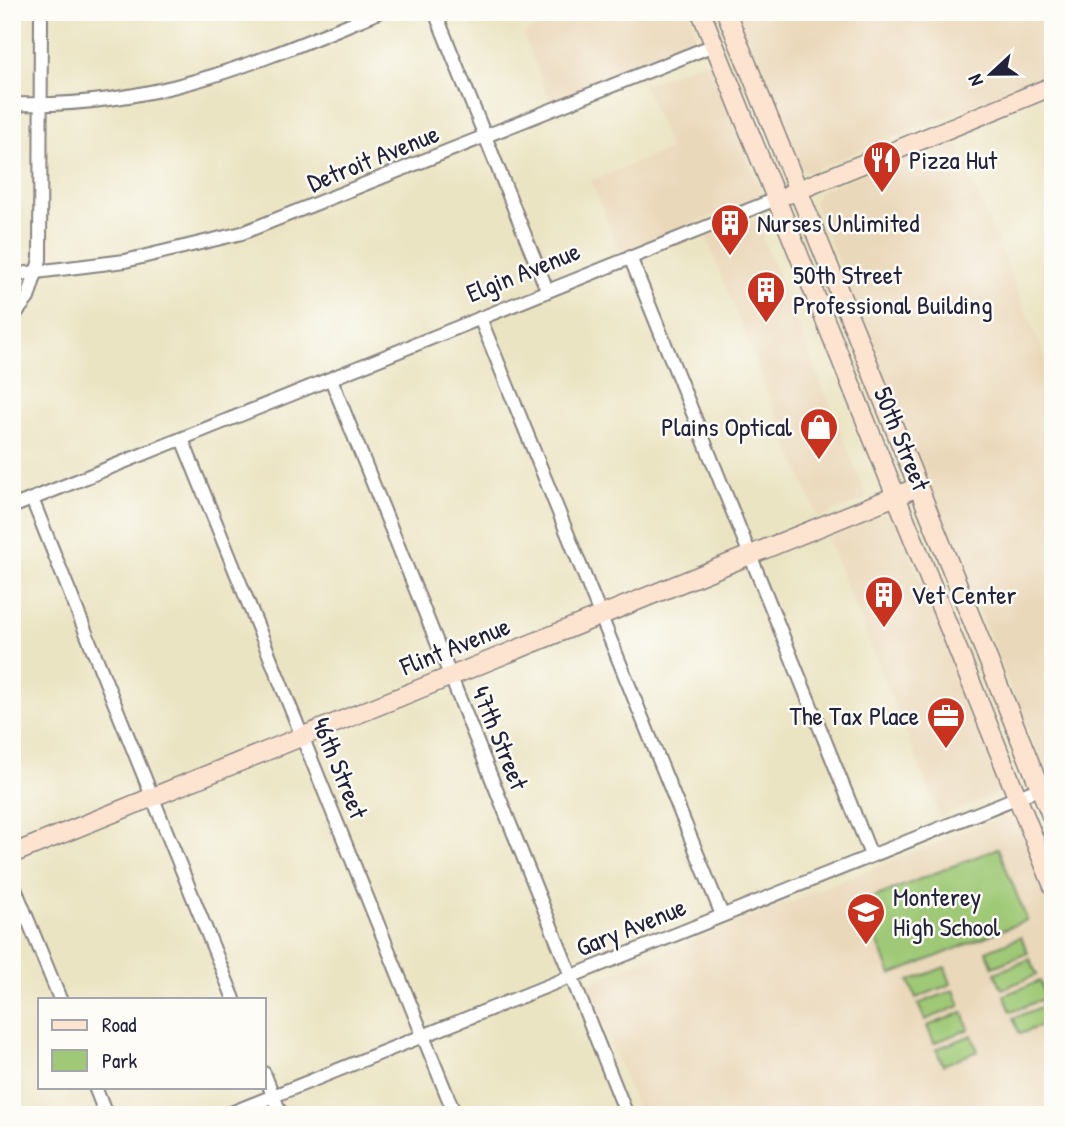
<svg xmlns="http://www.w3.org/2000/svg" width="1065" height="1127" viewBox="0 0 1065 1127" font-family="'Patrick Hand',sans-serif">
<rect width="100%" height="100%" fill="#fdfcf7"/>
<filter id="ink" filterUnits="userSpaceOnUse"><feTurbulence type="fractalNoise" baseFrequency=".0143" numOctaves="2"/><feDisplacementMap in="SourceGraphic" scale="14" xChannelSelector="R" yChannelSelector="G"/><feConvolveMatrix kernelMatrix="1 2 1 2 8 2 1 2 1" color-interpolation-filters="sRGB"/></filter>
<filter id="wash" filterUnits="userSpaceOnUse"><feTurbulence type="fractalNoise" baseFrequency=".00686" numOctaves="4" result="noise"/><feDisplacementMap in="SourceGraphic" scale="28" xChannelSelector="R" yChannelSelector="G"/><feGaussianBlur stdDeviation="1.57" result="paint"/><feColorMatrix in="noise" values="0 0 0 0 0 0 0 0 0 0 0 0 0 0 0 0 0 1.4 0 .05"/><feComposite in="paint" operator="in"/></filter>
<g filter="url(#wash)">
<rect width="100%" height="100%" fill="#ebe4c3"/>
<g fill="#ead8ba">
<path d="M578 12H689L697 41 551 103 523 34Z"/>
<path d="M737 12H1053V74L807 172 799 166Z"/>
<path d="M704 61 712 68 761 192 756 198 620 253 591 181 670 149 644 85Z"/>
<path d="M954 137 1053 376V769L1040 761 814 202 818 193 824 189Z"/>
<path d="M750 219 756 222 866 494 865 499 818 518 706 237Z"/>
<path d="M886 513 896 521 1002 782 998 794 940 817 827 538Z"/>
<path d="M1003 816H1010L1018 821 1053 910V1115H640L588 987 590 982Z"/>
</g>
<g fill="#9fc976" stroke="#607658" stroke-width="2">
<path d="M998 848 1027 920 891 975 862 902Z"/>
<path d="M1021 937 1028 953 993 967 986 951Z"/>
<path d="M1030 959 1037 975 1002 989 995 973Z"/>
<path d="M945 967 951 984 916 998 909 981Z"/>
<path d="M1040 981 1046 998 1011 1012 1004 995Z"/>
<path d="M954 990 960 1006 925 1020 918 1004Z"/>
<path d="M1049 1004 1053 1021 1020 1034 1013 1018Z"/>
<path d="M963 1012 969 1029 934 1043 927 1026Z"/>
<path d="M972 1035 978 1051 943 1065 936 1049Z"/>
</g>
</g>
<g filter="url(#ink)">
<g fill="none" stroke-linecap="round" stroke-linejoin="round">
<defs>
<g id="street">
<path d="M435 12 547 290"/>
<path d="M12 104C151 109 254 64 379 12"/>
<path d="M630 257 871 855"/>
<path d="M12 275 125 261 242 233 714 45"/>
<path d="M12 318 28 298 40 260 41 12"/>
<path d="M480 318 722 915"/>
<path d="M331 379 627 1115"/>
<path d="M182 439 455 1115"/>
<path d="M32 499 234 999"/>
<path d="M12 507 776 199"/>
<path d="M12 881 60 999"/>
<path d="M264 1073 281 1115"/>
<path d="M95 1087 106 1115"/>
<path d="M226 1115 1053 783"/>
</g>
<g id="secondary">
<path d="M701 12 1053 886"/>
<path d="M726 12 1053 820"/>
<path d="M789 194 1053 86"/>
<path d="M12 854 918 487"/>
</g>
</defs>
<use href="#street" stroke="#86837f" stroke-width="16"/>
<use href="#secondary" stroke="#86837f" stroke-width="21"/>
<use href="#street" stroke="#fff" stroke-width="12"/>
<use href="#secondary" stroke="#fde4d1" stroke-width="18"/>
</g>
</g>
<defs>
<symbol id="restaurant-pin" viewBox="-11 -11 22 30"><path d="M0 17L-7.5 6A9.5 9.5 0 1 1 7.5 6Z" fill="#c8321e" stroke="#fdfcf7"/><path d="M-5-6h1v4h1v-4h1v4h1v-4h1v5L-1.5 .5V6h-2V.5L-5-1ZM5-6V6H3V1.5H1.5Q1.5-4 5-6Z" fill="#fff"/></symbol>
<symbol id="building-pin" viewBox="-11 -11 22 30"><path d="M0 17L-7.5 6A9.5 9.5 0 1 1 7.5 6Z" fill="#c8321e" stroke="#fdfcf7"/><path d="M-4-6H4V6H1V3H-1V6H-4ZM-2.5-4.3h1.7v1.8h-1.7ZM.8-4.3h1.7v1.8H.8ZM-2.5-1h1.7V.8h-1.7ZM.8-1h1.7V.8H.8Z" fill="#fff"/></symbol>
<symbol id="shop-pin" viewBox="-11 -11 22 30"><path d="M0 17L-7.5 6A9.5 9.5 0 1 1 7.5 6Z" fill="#c8321e" stroke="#fdfcf7"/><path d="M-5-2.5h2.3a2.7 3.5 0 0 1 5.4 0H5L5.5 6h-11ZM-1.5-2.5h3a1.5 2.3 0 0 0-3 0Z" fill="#fff"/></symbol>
<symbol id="office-pin" viewBox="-11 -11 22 30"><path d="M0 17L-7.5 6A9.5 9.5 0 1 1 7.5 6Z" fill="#c8321e" stroke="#fdfcf7"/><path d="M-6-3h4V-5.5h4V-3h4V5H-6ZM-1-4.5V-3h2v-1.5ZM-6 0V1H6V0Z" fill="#fff"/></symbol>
<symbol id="school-pin" viewBox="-11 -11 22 30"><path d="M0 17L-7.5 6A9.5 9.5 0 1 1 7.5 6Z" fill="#c8321e" stroke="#fdfcf7"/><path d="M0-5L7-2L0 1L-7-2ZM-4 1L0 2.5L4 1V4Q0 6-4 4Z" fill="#fff"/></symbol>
</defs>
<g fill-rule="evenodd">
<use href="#restaurant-pin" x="860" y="138" width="44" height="60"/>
<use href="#building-pin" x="708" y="201" width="44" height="60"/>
<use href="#building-pin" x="744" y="268" width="44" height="60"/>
<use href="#shop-pin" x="797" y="405" width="44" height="60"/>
<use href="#building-pin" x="862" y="573" width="44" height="60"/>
<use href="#office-pin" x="924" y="694" width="44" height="60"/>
<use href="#school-pin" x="844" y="890" width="44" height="60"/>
</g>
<g text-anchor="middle" stroke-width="5" stroke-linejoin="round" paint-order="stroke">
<g font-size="26" fill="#22223b" stroke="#fdfcf7">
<text transform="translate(373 158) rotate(-22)" y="9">Detroit Avenue</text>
<text transform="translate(523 272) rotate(-22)" y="9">Elgin Avenue</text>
<text transform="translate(902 439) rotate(68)" y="9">50th Street</text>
<text transform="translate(455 646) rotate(-22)" y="9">Flint Avenue</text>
<text transform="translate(500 738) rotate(68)" y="9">47th Street</text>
<text transform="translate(340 768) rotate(68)" y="9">46th Street</text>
<text transform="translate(631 927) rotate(-22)" y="9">Gary Avenue</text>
</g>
<g font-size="26" fill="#22223b" stroke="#fdfcf7" text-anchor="start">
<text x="909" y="169">Pizza Hut</text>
<text x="757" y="232">Nurses Unlimited</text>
<text x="793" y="284">50th Street<tspan x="793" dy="30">Professional Building</tspan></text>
<text x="792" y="436" text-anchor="end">Plains Optical</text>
<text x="911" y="604">Vet Center</text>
<text x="919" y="725" text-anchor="end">The Tax Place</text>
<text x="893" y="906">Monterey<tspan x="893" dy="30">High School</tspan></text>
</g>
</g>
<rect width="1065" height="1127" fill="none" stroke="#fdfcf7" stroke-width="42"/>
<rect x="38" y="998" width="228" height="91" fill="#fdfcf7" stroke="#a5a5ac" stroke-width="2"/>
<rect x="52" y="1020" width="35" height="10" fill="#fde4d1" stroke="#a5a5ac" stroke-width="2"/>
<text x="102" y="1032" font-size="21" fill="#22223b">Road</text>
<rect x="52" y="1050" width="35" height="21" fill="#9fc976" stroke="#a5a5ac" stroke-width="2"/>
<text x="102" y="1068" font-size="21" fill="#22223b">Park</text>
<g transform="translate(991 74) rotate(248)" stroke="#fdfcf7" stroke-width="5" paint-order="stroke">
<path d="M0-5L12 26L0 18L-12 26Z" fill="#22223b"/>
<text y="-10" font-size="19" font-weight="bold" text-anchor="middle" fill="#22223b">N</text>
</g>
</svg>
